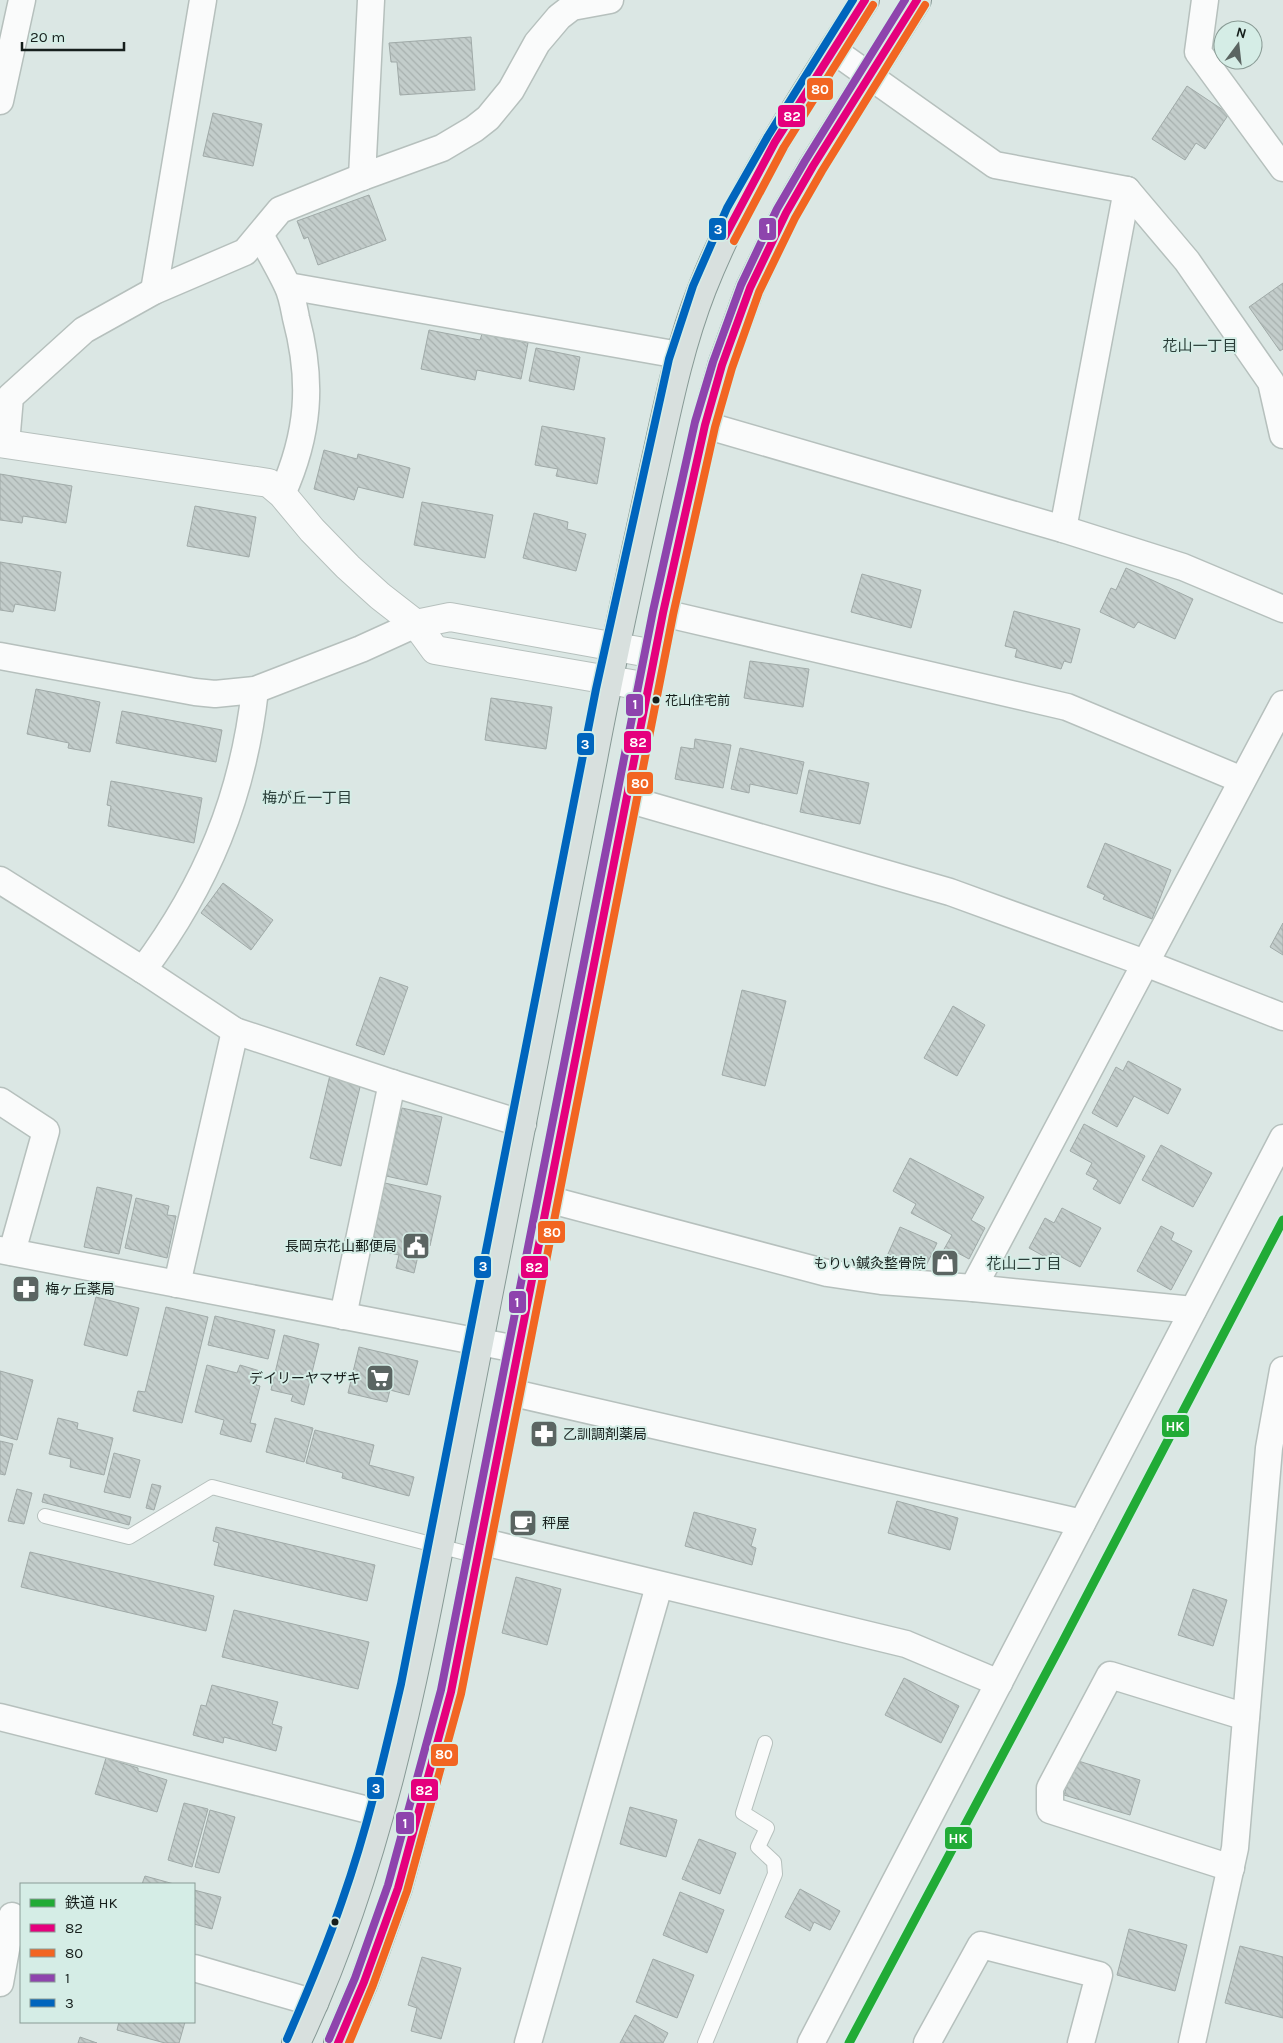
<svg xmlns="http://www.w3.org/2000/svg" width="1283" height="2043" viewBox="0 0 1283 2043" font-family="Karla,'Noto Sans JP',sans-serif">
<defs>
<pattern id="building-back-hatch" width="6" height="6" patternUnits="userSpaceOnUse" patternTransform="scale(1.25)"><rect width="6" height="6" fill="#c3cdcb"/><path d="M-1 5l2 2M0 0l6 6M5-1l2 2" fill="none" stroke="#a7b0ae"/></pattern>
</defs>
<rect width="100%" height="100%" fill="#dbe7e4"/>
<g fill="url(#building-back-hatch)" stroke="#a0aaa8">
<path d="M471 37 475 90 400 95 397 62H391L389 43Z"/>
<path d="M1187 86 1229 114 1205 149 1196 143 1185 160 1152 139Z"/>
<path d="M213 113 262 124 253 166 203 156Z"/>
<path d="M369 195 386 240 318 265 308 237 304 239 297 221Z"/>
<path d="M1283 283V349L1280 351 1249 307Z"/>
<path d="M429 330 480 340 482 334 528 343 521 379 477 370 475 380 421 369Z"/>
<path d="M536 348 580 357 574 390 529 381Z"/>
<path d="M542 426 605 438 597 484 556 476 558 469 535 465Z"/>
<path d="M324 450 357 459 358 454 410 468 403 498 358 487 354 500 314 489Z"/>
<path d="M0 474 72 486 66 523 23 516 22 523 0 520Z"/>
<path d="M422 502 493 515 485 558 414 545Z"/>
<path d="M195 506 256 517 249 557 187 546Z"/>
<path d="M534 513 568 522 567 529 586 534 576 571 523 558Z"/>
<path d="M0 562 61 572 55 611 15 604 13 612 0 610Z"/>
<path d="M1126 568 1193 599 1175 639 1138 622 1134 628 1100 612 1111 588 1116 590Z"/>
<path d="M862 574 921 590 911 628 851 612Z"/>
<path d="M1014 611 1080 629 1071 663 1064 661 1061 669 1015 657 1017 649 1005 646Z"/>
<path d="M750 661 809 669 803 707 744 698Z"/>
<path d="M36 689 100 702 90 752 68 748 69 743 27 734Z"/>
<path d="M491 698 552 707 546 749 485 740Z"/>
<path d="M122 711 222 730 216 762 116 743Z"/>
<path d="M695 739 731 745 723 788 675 779 681 747 694 749Z"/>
<path d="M740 748 804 762 797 794 750 784 749 793 731 789Z"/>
<path d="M809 770 869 783 860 824 800 812Z"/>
<path d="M111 781 202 798 194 843 108 826 111 806 107 805Z"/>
<path d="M1105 843 1171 870 1152 919 1103 899 1105 895 1087 887Z"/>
<path d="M223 883 273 920 251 950 201 913Z"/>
<path d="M1283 923V955L1270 947Z"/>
<path d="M380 977 408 987 384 1055 356 1045Z"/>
<path d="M742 990 786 1001 765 1086 722 1075Z"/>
<path d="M953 1006 985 1025 957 1076 924 1058Z"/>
<path d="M1128 1061 1181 1089 1168 1114 1134 1096 1117 1127 1092 1113 1116 1067 1123 1071Z"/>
<path d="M330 1075 361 1083 341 1166 310 1158Z"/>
<path d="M402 1108 442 1117 427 1185 386 1176Z"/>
<path d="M1084 1124 1145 1156 1120 1204 1093 1189 1098 1180 1086 1174 1092 1163 1070 1151Z"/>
<path d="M1161 1145 1212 1173 1193 1207 1142 1180Z"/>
<path d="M910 1158 984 1197 971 1220 985 1228 969 1259 956 1252 953 1257 943 1251 952 1235 911 1213 916 1204 893 1191Z"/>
<path d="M385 1183 441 1196 430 1246 421 1243 414 1273 396 1268 399 1255 369 1248Z"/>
<path d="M97 1187 132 1195 119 1254 84 1247Z"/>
<path d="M136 1198 169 1206 167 1215 176 1216 167 1258 125 1248Z"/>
<path d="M1062 1208 1101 1228 1080 1267 1052 1252 1049 1259 1029 1248 1045 1218 1054 1223Z"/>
<path d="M1161 1226 1174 1233 1171 1240 1192 1251 1171 1290 1137 1271Z"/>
<path d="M900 1227 937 1243 924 1270 888 1254Z"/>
<path d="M96 1297 139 1308 127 1356 84 1345Z"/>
<path d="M166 1307 208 1317 182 1423 133 1411 138 1391 145 1392Z"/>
<path d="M215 1316 275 1330 268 1359 208 1345Z"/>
<path d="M284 1335 319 1344 304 1405 291 1401 293 1395 271 1390Z"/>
<path d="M359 1347 418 1361 409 1395 390 1390 387 1402 348 1393Z"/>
<path d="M207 1365 237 1373 240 1365 260 1371 256 1385 260 1386 250 1423 256 1424 251 1442 220 1434 224 1420 195 1412Z"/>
<path d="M0 1371 33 1380 17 1440 0 1435Z"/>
<path d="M58 1418 78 1423 77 1429 113 1438 104 1475 70 1467 71 1459 49 1454Z"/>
<path d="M275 1418 313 1428 304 1462 266 1452Z"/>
<path d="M315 1430 374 1445 369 1465 414 1477 409 1496 342 1478 343 1473 306 1463Z"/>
<path d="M0 1441 13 1444 5 1475 0 1474Z"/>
<path d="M114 1453 140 1460 130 1498 104 1492Z"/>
<path d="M152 1484 161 1486 154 1510 146 1508Z"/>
<path d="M17 1489 32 1493 24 1524 8 1521Z"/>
<path d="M44 1494 131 1517 129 1525 42 1502Z"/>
<path d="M897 1501 958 1518 950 1550 888 1533Z"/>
<path d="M694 1512 756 1529 751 1546 756 1548 752 1565 685 1546Z"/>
<path d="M216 1527 375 1565 367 1601 214 1565 219 1543 213 1541Z"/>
<path d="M30 1552 214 1596 206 1631 21 1587Z"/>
<path d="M516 1577 561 1589 547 1645 502 1633Z"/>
<path d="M1193 1589 1227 1600 1213 1646 1178 1635Z"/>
<path d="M234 1610 369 1642 358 1689 222 1657Z"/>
<path d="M904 1678 959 1706 941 1743 885 1715Z"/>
<path d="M212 1685 278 1702 272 1724 282 1727 276 1751 224 1737 223 1743 193 1735 201 1705 206 1706Z"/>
<path d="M106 1758 138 1768V1771L167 1780 157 1812 95 1794Z"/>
<path d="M1075 1760 1140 1780 1130 1815 1064 1795Z"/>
<path d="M184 1803 208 1809 192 1867 168 1860Z"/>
<path d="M630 1807 677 1820 666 1857 620 1844Z"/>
<path d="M210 1810 235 1817 219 1873 195 1867Z"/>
<path d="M699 1839 736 1853 720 1894 682 1879Z"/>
<path d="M145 1876 174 1884H142Z"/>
<path d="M800 1889 840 1911 830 1930 814 1922 810 1931 785 1917Z"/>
<path d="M194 1890 221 1897 212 1929 194 1924Z"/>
<path d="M680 1892 724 1910 707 1953 663 1935Z"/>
<path d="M1129 1929 1187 1945 1175 1991 1117 1975Z"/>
<path d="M1240 1946 1283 1957V2018L1225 2003Z"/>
<path d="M422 1957 461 1968 441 2039 411 2031 417 2008 408 2005Z"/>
<path d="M653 1959 694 1975 677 2018 636 2002Z"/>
<path d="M635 2015 668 2033 663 2043H620Z"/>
<path d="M119 2022H185L179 2043H165L117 2030Z"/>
<path d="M80 2037 97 2043H78Z"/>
</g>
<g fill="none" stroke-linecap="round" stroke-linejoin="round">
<defs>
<g id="lane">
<path d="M45 1516 129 1537 212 1487 477 1556"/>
<path d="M705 2043 775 1874 774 1862 758 1847 767 1828 743 1813 765 1743"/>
</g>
<g id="street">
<path d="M1205 0 1198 52 1283 168"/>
<path d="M833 50 995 165 1127 190 1187 261 1271 382 1283 435"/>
<path d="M0 101 22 0"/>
<path d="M362 177 371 0"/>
<path d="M260 235C269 251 279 268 287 285 292 295 294 308 296 318 313 382 309 434 282 494"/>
<path d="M288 286 679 355"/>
<path d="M154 291 203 0"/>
<path d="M705 425 1063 529 1183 567 1283 609"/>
<path d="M6 444 10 397 84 330 154 291 245 252 280 210 362 177 442 148 474 129 488 118 511 90 537 43 559 17 572 7 610 0"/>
<path d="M1063 529 1127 190"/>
<path d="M663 613 1067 707 1242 780"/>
<path d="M0 656 195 692 215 694 255 690 361 649 416 624"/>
<path d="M627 799 950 892 1145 963 1283 1017"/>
<path d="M0 880 143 970 235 1031 392 1083 523 1124"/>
<path d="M143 970C207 884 243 797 255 690"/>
<path d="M0 1101 46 1131 12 1252"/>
<path d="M547 1199 827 1273 881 1281 973 1288 1193 1310"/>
<path d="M0 1250 517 1349"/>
<path d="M177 1284 235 1031"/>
<path d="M973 1288 1283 704"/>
<path d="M343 1316 392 1083"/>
<path d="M509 1392 1082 1523"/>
<path d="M480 1541 906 1644 999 1683"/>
<path d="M0 1717 380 1813"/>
<path d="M1231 1868 1050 1810V1788L1110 1675 1246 1717"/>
<path d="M194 1968 315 2003"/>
<path d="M0 1983 12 1916"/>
<path d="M528 2043 659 1586"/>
<path d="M811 2043 1283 1138"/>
<path d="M927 2043 981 1945 1099 1975 1081 2043"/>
<path d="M1192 2043 1235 1848 1269 1448 1283 1370"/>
</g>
<g id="secondary">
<path d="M0 443 269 483 282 494 312 530 348 567 380 596 416 624 435 650 649 687"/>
<path d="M416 624 450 617 655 654"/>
</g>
<g id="primary">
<path d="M296 2043C383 1860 417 1662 455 1465 500 1230 547 995 593 759 610 668 630 577 650 486 665 420 677 353 702 289 743 185 805 94 865 0"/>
<path d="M338 2043 364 1982 398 1888 451 1692 663 613 705 425 722 365 750 288 786 213 813 166 917 0"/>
</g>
</defs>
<use href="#lane" stroke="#b6c0bd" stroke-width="16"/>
<use href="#street" stroke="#b6c0bd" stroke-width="29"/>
<use href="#secondary" stroke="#b6c0bd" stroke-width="30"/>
<use href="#primary" stroke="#879995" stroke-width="30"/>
<use href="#lane" stroke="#fafbfb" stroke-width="14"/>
<use href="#street" stroke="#fafbfb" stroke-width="26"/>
<use href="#secondary" stroke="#fafbfb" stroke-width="28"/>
<use href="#primary" stroke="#d8e0de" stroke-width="28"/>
<defs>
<g id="bus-1">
<path d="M725 236 775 142 865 0"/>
<path d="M338 2043 364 1982 398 1888 451 1692 663 613 705 425 722 365 750 288 786 213 813 166 917 0"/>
</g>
<g id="bus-2">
<path d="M734 241 784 147 873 5"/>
<path d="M349 2043 373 1985 407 1891 461 1694 673 615 715 427 732 368 759 292 795 218 822 171 925 5"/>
</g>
<path id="bus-3" d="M329 2039 355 1978 388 1885 441 1690 653 611 695 422 713 362 741 285 777 209 805 161 905 0"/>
<path id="bus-4" d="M287 2039C307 1993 326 1948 342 1901 367 1830 384 1757 401 1684L596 689 669 359 693 286 727 208 768 136 853 0"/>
</defs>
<use href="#bus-1" stroke="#d5ede6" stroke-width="11"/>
<use href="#bus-2" stroke="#d5ede6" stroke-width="11"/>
<use href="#bus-3" stroke="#d5ede6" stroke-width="11"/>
<use href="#bus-4" stroke="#d5ede6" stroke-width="11"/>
<use href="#bus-1" stroke="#e5007d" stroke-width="8"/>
<use href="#bus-2" stroke="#f26522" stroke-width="8"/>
<use href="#bus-3" stroke="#8e44ad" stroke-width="8"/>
<use href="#bus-4" stroke="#0065bd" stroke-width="8"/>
<defs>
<path id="rail-1" d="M849 2043 1061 1645 1283 1220"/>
</defs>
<use href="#rail-1" stroke="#d5ede6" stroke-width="12"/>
<use href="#rail-1" stroke="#21ab36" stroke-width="9"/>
</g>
<defs>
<symbol id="civic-square" viewBox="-11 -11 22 22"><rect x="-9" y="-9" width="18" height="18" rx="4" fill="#5b6562" stroke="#d5ede6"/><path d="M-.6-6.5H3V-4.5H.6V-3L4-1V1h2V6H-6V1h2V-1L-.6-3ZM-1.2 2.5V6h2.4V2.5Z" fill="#fff"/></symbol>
<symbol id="shop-square" viewBox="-11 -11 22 22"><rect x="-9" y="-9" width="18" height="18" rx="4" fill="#5b6562" stroke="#d5ede6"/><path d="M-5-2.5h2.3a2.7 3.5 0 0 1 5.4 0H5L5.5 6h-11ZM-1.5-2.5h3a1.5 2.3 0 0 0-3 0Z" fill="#fff"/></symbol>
<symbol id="pharmacy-square" viewBox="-11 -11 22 22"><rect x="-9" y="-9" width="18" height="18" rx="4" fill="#5b6562" stroke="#d5ede6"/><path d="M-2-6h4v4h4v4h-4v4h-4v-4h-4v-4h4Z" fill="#fff"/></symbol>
<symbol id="supermarket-square" viewBox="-11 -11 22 22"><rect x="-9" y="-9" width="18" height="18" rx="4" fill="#5b6562" stroke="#d5ede6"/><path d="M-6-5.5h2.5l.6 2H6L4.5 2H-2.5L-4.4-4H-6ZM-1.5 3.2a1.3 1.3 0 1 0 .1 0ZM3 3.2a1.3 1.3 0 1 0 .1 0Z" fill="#fff"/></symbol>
<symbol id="cafe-square" viewBox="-11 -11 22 22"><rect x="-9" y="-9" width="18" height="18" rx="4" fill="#5b6562" stroke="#d5ede6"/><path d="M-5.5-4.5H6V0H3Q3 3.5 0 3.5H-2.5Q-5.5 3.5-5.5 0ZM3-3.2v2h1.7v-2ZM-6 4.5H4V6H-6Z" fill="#fff"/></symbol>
</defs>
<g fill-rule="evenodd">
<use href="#civic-square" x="400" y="1230" width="32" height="32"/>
<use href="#shop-square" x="929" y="1247" width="32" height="32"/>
<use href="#pharmacy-square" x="10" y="1273" width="32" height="32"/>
<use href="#supermarket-square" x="364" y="1362" width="32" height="32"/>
<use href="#pharmacy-square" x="528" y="1418" width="32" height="32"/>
<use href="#cafe-square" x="507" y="1507" width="32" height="32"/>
</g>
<g fill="#161f1c" stroke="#d5ede6" stroke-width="2">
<circle cx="656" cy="700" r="4.5"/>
<circle cx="335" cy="1922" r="4.5"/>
</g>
<g text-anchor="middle" stroke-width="4" stroke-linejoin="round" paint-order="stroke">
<g font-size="13" fill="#161f1c" stroke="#d5ede6" text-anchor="start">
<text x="665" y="705">花山住宅前</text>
</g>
<g font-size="14" fill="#161f1c" stroke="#d5ede6" text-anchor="end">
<text x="397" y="1251">長岡京花山郵便局</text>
<text x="926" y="1268">もりい鍼灸整骨院</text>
<text x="45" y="1294" text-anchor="start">梅ヶ丘薬局</text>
<text x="361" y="1383">デイリーヤマザキ</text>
<text x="563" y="1439" text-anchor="start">乙訓調剤薬局</text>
<text x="542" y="1528" text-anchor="start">秤屋</text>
</g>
<g font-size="15" fill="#2a3e39" stroke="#d5ede6">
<text x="1200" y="351">花山一丁目</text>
<text x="307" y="803">梅が丘一丁目</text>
<text x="1024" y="1269">花山二丁目</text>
</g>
</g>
<g stroke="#d5ede6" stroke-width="2">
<rect x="806" y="77" width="28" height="24" rx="5" fill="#f26522"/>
<rect x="777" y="104" width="29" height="24" rx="5" fill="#e5007d"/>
<rect x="758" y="217" width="19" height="24" rx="5" fill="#8e44ad"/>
<rect x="708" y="217" width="19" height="24" rx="5" fill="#0065bd"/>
<rect x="625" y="693" width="19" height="24" rx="5" fill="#8e44ad"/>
<rect x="623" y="730" width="29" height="24" rx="5" fill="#e5007d"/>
<rect x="576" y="732" width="19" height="24" rx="5" fill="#0065bd"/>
<rect x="626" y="771" width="28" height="24" rx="5" fill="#f26522"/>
<rect x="537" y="1220" width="29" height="24" rx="5" fill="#f26522"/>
<rect x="473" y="1255" width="19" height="24" rx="5" fill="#0065bd"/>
<rect x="520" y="1255" width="29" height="24" rx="5" fill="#e5007d"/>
<rect x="508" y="1290" width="19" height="24" rx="5" fill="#8e44ad"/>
<rect x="1161" y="1414" width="29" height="24" rx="5" fill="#21ab36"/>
<rect x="430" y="1743" width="29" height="24" rx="5" fill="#f26522"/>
<rect x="366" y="1776" width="19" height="24" rx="5" fill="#0065bd"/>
<rect x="410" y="1778" width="29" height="24" rx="5" fill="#e5007d"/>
<rect x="395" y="1811" width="20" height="24" rx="5" fill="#8e44ad"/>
<rect x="944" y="1826" width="29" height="24" rx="5" fill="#21ab36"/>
</g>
<g font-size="14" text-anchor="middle" font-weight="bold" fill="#fff">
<text x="820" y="94">80</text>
<text x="792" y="121">82</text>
<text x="768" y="233">1</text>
<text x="718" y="234">3</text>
<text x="635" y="709">1</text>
<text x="638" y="747">82</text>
<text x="585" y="749">3</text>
<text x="640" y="788">80</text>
<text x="552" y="1237">80</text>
<text x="483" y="1271">3</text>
<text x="534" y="1272">82</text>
<text x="517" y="1307">1</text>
<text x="1175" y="1431">HK</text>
<text x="444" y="1759">80</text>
<text x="376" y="1793">3</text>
<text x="424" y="1795">82</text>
<text x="405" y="1828">1</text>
<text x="958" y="1843">HK</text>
</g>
<rect x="20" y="1883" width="175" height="140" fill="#d5ede6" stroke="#899b95"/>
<rect x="30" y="1899" width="25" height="8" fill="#21ab36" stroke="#899b95"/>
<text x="65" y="1908" font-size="15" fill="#161f1c">鉄道 HK</text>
<rect x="30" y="1924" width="25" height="8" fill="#e5007d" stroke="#899b95"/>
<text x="65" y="1933" font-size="15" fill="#161f1c">82</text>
<rect x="30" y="1949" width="25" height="8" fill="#f26522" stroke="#899b95"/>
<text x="65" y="1958" font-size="15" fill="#161f1c">80</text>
<rect x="30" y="1974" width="25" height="8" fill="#8e44ad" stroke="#899b95"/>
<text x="65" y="1983" font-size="15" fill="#161f1c">1</text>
<rect x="30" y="1999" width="25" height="8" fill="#0065bd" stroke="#899b95"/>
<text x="65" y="2008" font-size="15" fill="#161f1c">3</text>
<g transform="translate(1238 45) rotate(15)"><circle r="24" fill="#d5ede6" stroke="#899b95"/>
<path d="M0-4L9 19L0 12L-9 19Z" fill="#5b6562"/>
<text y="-8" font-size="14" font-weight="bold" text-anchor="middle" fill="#161f1c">N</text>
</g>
<path d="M22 42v8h102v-8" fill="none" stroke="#161f1c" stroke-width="2.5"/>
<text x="30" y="42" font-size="15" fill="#161f1c" stroke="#d5ede6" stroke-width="4" paint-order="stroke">20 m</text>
</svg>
